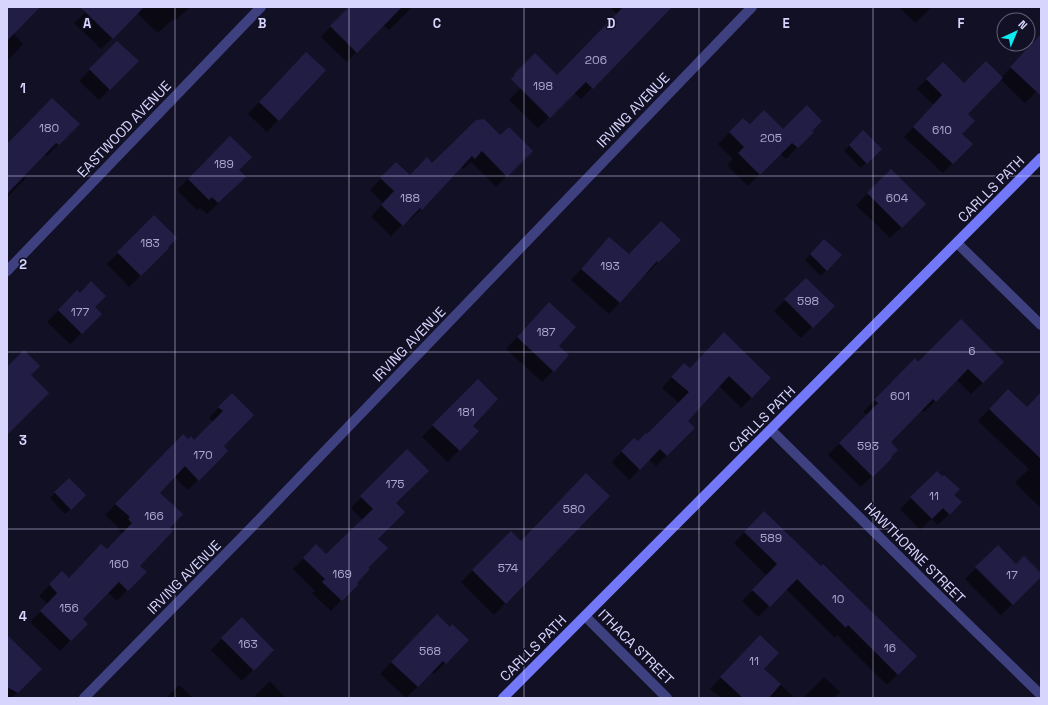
<svg xmlns="http://www.w3.org/2000/svg" width="1048" height="705" viewBox="0 0 1048 705" font-family="'Space Grotesk',sans-serif">
<rect width="100%" height="100%" fill="#121024"/>
<g fill="#0007">
<path d="M7 7H37L13 33 23 44 7 61Z"/>
<path d="M91 7H190L175 21 173 19 158 33 137 13 101 49 74 23Z"/>
<path d="M350 7H412L389 30 383 25 347 62 321 37Z"/>
<path d="M610 7H670L581 99 574 92 538 128 509 100 545 64 557 76 617 14Z"/>
<path d="M899 7H932L915 23Z"/>
<path d="M117 42 137 61 99 100 79 81Z"/>
<path d="M1041 47V87L1025 103 1000 79 967 114 961 134 971 144 943 173 904 137 934 105 917 89 943 64 964 85 1001 78 1024 53Z"/>
<path d="M295 64 324 70 267 132 248 114Z"/>
<path d="M743 119 750 125 783 130 811 131 812 132 786 159 780 153 748 186 727 165 733 159 718 144Z"/>
<path d="M78 124 47 156 44 153 23 176 26 178 7 198V146Z"/>
<path d="M863 132 880 149 861 168 844 151Z"/>
<path d="M500 136 531 151 496 187 471 162 463 169 461 167 421 209 410 220 408 219 391 236 371 217 383 203 370 190 385 174 410 176 433 164Z"/>
<path d="M230 137 238 170 245 177 207 214 200 208 197 210 177 190Z"/>
<path d="M891 170 925 204 890 238 856 205Z"/>
<path d="M154 217 168 248 129 287 107 264Z"/>
<path d="M679 240 647 274 646 273 609 314 571 280 598 250 629 255Z"/>
<path d="M824 240 840 255 821 276 805 260Z"/>
<path d="M806 279 833 306 801 338 774 311Z"/>
<path d="M77 292 100 314 70 344 47 322Z"/>
<path d="M549 303 558 346 553 371 542 382 506 349Z"/>
<path d="M1003 362 971 394 957 380 924 412 921 410 889 442 890 458 861 487 828 455 867 415 863 412 903 371 918 363Z"/>
<path d="M689 369 770 378 741 408 719 386 686 421 694 428 656 466 649 459 629 480 612 462 634 439 638 443 647 436 679 403 662 388 674 374Z"/>
<path d="M478 380 472 426 477 431 448 462 422 437Z"/>
<path d="M232 394 222 446 227 451 188 490 174 476 159 493 168 528 139 566 145 572 117 601 108 592 81 619 86 624 60 651 30 622 48 604 39 596 62 572 69 579 107 551 123 534 118 530 120 529 105 515 183 436 188 440 194 441 213 422 209 418Z"/>
<path d="M1041 396V508L1015 483 1029 469 978 421 997 401 1026 408Z"/>
<path d="M407 451 395 503 377 539 367 568 356 583 357 584 331 611 312 593 315 591 293 569 316 546 326 556 363 520 351 508Z"/>
<path d="M937 472 953 495 961 502 938 525 931 519 920 530 900 509Z"/>
<path d="M69 479 85 495 65 514 50 498Z"/>
<path d="M608 496 494 615 461 582 511 533 521 542Z"/>
<path d="M764 512 821 567 916 656 887 685 837 635 835 638 786 589 758 617 742 601 767 576 734 543Z"/>
<path d="M998 546 1016 565 1041 575 1001 615 965 579Z"/>
<path d="M242 619 273 650 242 681 211 650Z"/>
<path d="M426 627 445 663 434 674 432 672 406 698 380 674Z"/>
<path d="M749 647 763 669 795 698H721L710 689Z"/>
<path d="M7 648 41 669 12 698H7Z"/>
<path d="M824 677 840 692 834 698H803Z"/>
<path d="M270 681 286 698H253Z"/>
<path d="M179 685 193 698H166Z"/>
</g>
<g fill="#221d44">
<path d="M7 7H40L7 41Z"/>
<path d="M80 7H144L113 39Z"/>
<path d="M349 7H402L357 53 330 26Z"/>
<path d="M623 7H672L593 89 586 82 550 118 511 79 515 75 514 74 535 53 557 75Z"/>
<path d="M1041 34V96L1010 67Z"/>
<path d="M117 41 139 61 110 90 89 69Z"/>
<path d="M306 52 326 70 279 121 259 102Z"/>
<path d="M986 61 1003 78 968 114 975 121 962 134 973 144 953 164 913 127 942 95 926 79 943 62 964 83Z"/>
<path d="M52 98 80 124 59 145 56 143 7 194V144Z"/>
<path d="M807 105 822 121 812 131 814 132 798 148 792 143 760 175 738 153 744 147 729 132 743 118 750 124 764 110 783 129Z"/>
<path d="M484 119 500 135 509 127 533 151 507 177 482 151 475 159 472 156 422 210 420 208 403 226 381 205 394 191 380 178 396 162 410 175 427 157 432 163 476 120Z"/>
<path d="M863 130 882 149 867 164 849 145Z"/>
<path d="M230 136 252 157 239 170 246 177 218 203 212 197 209 200 188 179Z"/>
<path d="M891 169 926 204 902 228 867 193Z"/>
<path d="M154 215 177 238 168 247 169 248 141 276 117 252Z"/>
<path d="M661 221 681 240 658 263 657 261 620 303 581 269 609 237 629 254Z"/>
<path d="M824 239 842 255 827 271 810 254Z"/>
<path d="M806 278 835 306 813 328 784 299Z"/>
<path d="M91 281 106 296 95 307 102 314 82 334 58 310 77 290 80 293Z"/>
<path d="M549 302 576 327 559 346 569 355 554 372 517 337Z"/>
<path d="M961 319 1004 362 983 383 968 369 936 402 933 399 891 442 898 450 891 457 892 458 873 477 839 443 878 403 874 400 915 358 918 362Z"/>
<path d="M724 332 771 378 752 398 729 376 688 421 695 428 667 456 660 449 640 470 621 451 634 438 638 441 646 433 647 434 689 392 671 377 684 363 690 368Z"/>
<path d="M24 350 40 366 31 375 49 393 7 435V367Z"/>
<path d="M478 379 498 399 473 426 479 431 460 451 432 425Z"/>
<path d="M1008 389 1027 407 1041 392V459L989 409Z"/>
<path d="M232 393 254 415 224 446 228 451 199 481 185 466 160 493 183 514 170 528 173 531 140 566 147 572 128 591 119 582 83 619 88 624 71 641 40 611 57 593 49 584 62 571 69 578 101 544 107 549 132 523 128 519 130 517 115 504 183 434 188 439 191 436 194 440 223 411 218 407Z"/>
<path d="M407 449 429 471 396 503 405 512 378 539 388 548 368 568 370 569 357 583 359 584 342 601 322 582 325 579 303 558 316 544 326 554 373 509 360 496Z"/>
<path d="M937 471 942 476 944 475 960 489 954 495 962 502 950 515 943 508 932 519 910 497Z"/>
<path d="M586 473 610 496 506 604 472 570 511 531 521 541Z"/>
<path d="M69 478 86 495 71 510 54 492Z"/>
<path d="M764 511 821 566 823 564 917 656 898 675 848 625 846 628 797 579 770 607 752 590 777 564 744 532Z"/>
<path d="M998 545 1016 564 1024 556 1041 573V577L1013 605 975 567Z"/>
<path d="M437 614 450 627 452 624 469 640 446 664 443 661 418 687 391 662Z"/>
<path d="M242 617 274 650 254 671 221 638Z"/>
<path d="M7 635 42 669 18 693 7 687Z"/>
<path d="M760 635 779 653 764 669 781 684 769 698H743L720 677Z"/>
</g>
<g fill="none" stroke-linecap="round" stroke-linejoin="round">
<g stroke="#3e4080" stroke-width="10">
<path d="M957 243 1041 325"/>
<path d="M7 271 261 7"/>
<path d="M771 430 933 590 1041 695"/>
<path d="M585 616 667 698"/>
<path d="M84 698 251 528 752 7"/>
</g>
<path stroke="#7278f7" stroke-width="10" d="M503 698 1041 158"/>
</g>
<path fill="none" stroke="#d7d5fd" stroke-width="1" stroke-opacity="0.55" d="M175 7V698M349 7V698M524 7V698M699 7V698M873 7V698M7 176H1041M7 352H1041M7 529H1041"/>
<g text-anchor="middle" stroke-width="3" stroke-linejoin="round" paint-order="stroke">
<g font-size="12" fill="#aaa7cf">
<text x="596" y="64">206</text>
<text x="543" y="90">198</text>
<text x="49" y="132">180</text>
<text x="942" y="134">610</text>
<text x="771" y="142">205</text>
<text x="224" y="168">189</text>
<text x="410" y="202">188</text>
<text x="897" y="202">604</text>
<text x="150" y="247">183</text>
<text x="610" y="270">193</text>
<text x="808" y="305">598</text>
<text x="80" y="316">177</text>
<text x="546" y="336">187</text>
<text x="972" y="355">6</text>
<text x="900" y="400">601</text>
<text x="466" y="416">181</text>
<text x="868" y="450">593</text>
<text x="203" y="459">170</text>
<text x="395" y="488">175</text>
<text x="934" y="500">11</text>
<text x="574" y="513">580</text>
<text x="154" y="520">166</text>
<text x="771" y="542">589</text>
<text x="119" y="568">160</text>
<text x="508" y="572">574</text>
<text x="342" y="578">169</text>
<text x="1012" y="579">17</text>
<text x="838" y="603">10</text>
<text x="69" y="612">156</text>
<text x="248" y="648">163</text>
<text x="890" y="652">16</text>
<text x="430" y="655">568</text>
<text x="754" y="665">11</text>
</g>
<g font-size="14" fill="#d7d5fd" stroke="#121024">
<text transform="translate(633 110) rotate(-46)" y="5">IRVING AVENUE</text>
<text transform="translate(124 129) rotate(-46)" y="5">EASTWOOD AVENUE</text>
<text transform="translate(991 189) rotate(-45)" y="5">CARLLS PATH</text>
<text transform="translate(409 344) rotate(-46)" y="5">IRVING AVENUE</text>
<text transform="translate(762 419) rotate(-45)" y="5">CARLLS PATH</text>
<text transform="translate(915 553) rotate(45)" y="5">HAWTHORNE STREET</text>
<text transform="translate(184 577) rotate(-45)" y="5">IRVING AVENUE</text>
<text transform="translate(636 647) rotate(45)" y="5">ITHACA STREET</text>
<text transform="translate(533 648) rotate(-45)" y="5">CARLLS PATH</text>
</g>
</g>
<g font-size="13" text-anchor="middle" font-weight="bold" fill="#d7d5fd" stroke="#121024" stroke-width="3" stroke-linejoin="round" paint-order="stroke">
<text x="87" y="28">A</text>
<text x="262" y="28">B</text>
<text x="437" y="28">C</text>
<text x="611" y="28">D</text>
<text x="786" y="28">E</text>
<text x="961" y="28">F</text>
<text x="23" y="93">1</text>
<text x="23" y="269">2</text>
<text x="23" y="445">3</text>
<text x="23" y="621">4</text>
</g>
<rect width="1048" height="705" fill="none" stroke="#d7d5fd" stroke-width="16"/>
<g transform="translate(1016 32) rotate(44)"><circle r="19" fill="#121024" stroke="#615f7b"/>
<path d="M0-3L7 15L0 10L-7 15Z" fill="#0eeaf0"/>
<text y="-6" font-size="11" font-weight="bold" text-anchor="middle" fill="#d7d5fd">N</text>
</g>
</svg>
